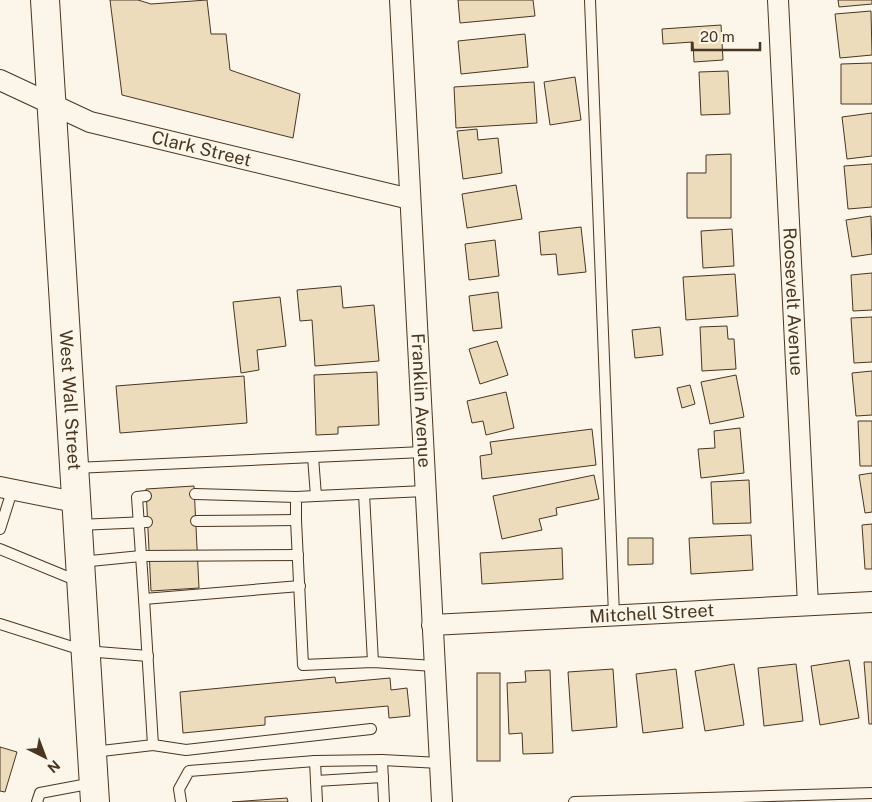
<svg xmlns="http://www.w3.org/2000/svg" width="872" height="802" viewBox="0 0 872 802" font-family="'Public Sans',sans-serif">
<rect width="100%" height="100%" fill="#fbf6e9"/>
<g fill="#ecdcbc" stroke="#4a3520">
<path d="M110 0H138L151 4 207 0 211 34H226L230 70 300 94 293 138 122 95Z"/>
<path d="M458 0H533L535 16 460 23Z"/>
<path d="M838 0H872V4L839 7Z"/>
<path d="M871 11 872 55 840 58 835 14Z"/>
<path d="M721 25 723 60 694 62 693 42 663 44 662 29Z"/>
<path d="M525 34 528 67 461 74 458 41Z"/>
<path d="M872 63V104H841V64Z"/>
<path d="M728 71 730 114 701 115 699 72Z"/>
<path d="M575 77 581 120 550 125 544 82Z"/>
<path d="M534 82 537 123 456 128 454 87Z"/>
<path d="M872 113V156L847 159 842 117Z"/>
<path d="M477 129 478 140 498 138 502 173 463 179 457 131Z"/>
<path d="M731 154V218H687V173H706V155Z"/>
<path d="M872 164V207L848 209 844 166Z"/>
<path d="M516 185 522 219 467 228 462 194Z"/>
<path d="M871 216 872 254 852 257 846 220Z"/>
<path d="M581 227 586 272 558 275 556 254 541 255 539 232Z"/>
<path d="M732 229 734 266 703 268 701 231Z"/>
<path d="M495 240 499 276 469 280 465 244Z"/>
<path d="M872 273V310L853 311 851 275Z"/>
<path d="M735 274 738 316 686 320 683 277Z"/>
<path d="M341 286 343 308 374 305 379 361 315 366 312 320 300 321 297 290Z"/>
<path d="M498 292 502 328 473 331 469 296Z"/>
<path d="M280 297 286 346 257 350 259 370 241 373 233 302Z"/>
<path d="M872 317V362L854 363 851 318Z"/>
<path d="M727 326 728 339H734L736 369 702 371 700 327Z"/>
<path d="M660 327 663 355 635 358 632 330Z"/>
<path d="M497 341 508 375 480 384 469 349Z"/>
<path d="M872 371V415L856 416 852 373Z"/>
<path d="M377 372 379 425 338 427V434L316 435 314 375Z"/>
<path d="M736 375 744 417 710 424 701 382Z"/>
<path d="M244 376 247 423 120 433 116 386Z"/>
<path d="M690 385 695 404 682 408 677 388Z"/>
<path d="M506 392 514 428 486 435 483 421 472 423 467 401Z"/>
<path d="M858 421H872V466H860Z"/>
<path d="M740 428 744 473 701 478 698 449 715 448 714 431Z"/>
<path d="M592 429 596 465 482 479 480 456 492 454 490 442Z"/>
<path d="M872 473V512L865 513 859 475Z"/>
<path d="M594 475 599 499 556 508 557 515 539 519 542 530 502 539 493 496Z"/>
<path d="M749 480 751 523 713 524 711 482Z"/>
<path d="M194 486 199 588 151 591 146 489Z"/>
<path d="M872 524V569H865L862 525Z"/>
<path d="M751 535 753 570 691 574 689 538Z"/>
<path d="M628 538H653V564L628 565Z"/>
<path d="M562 548 563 579 482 584 480 553Z"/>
<path d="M849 660 859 718 820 725 811 666Z"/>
<path d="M864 662H872V724H869Z"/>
<path d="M734 664 744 725 705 731 695 671Z"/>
<path d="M796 664 803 721 764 726 758 668Z"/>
<path d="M613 669 617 727 572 731 568 672Z"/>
<path d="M676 669 683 728 643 733 636 674Z"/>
<path d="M550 670 553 753 523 754 522 733 509 734 507 683 526 682 525 671Z"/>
<rect x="477" y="673" width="23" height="88"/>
<path d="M335 677 336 683 390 678 391 690 407 688 410 716 389 718 388 706 265 717V725L183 733 180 692Z"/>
<path d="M0 747 17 752 5 792 0 791Z"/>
<path d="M287 798 288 802H232Z"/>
</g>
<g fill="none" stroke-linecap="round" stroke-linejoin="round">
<defs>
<g id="lane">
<path d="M590 0 614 615"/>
<path d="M313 457 316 496 425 491"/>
<path d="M75 468 423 452"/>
<path d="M195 494 296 497"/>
<path d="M364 494 373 662"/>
<path d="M146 496 137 497 144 599 300 586"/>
<path d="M316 496 296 497V520L303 665 373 662 434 666"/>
<path d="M196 521 296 520"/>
<path d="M78 525 147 522"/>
<path d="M0 529 12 491"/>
<path d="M0 549 80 582"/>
<path d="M80 562 141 556 298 555"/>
<path d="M0 624 85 651 148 656"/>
<path d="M153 745 186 750 371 729"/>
<path d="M93 752 153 745 144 599"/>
<path d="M382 760 384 802"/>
<path d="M316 781 383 777"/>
<path d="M37 802 40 793 93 783"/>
<path d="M181 802 179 789 189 771 315 761"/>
<path d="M317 802 315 761 382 760 440 763"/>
<path d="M574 802 872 793"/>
</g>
<g id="street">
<path id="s1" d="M400 0 442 802"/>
<path id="s2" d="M778 0 808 605"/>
<path id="s3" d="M0 80 90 122 410 199"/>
<path d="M0 487 75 502"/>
<path id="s4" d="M432 625 872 602"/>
</g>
<g id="primary">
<path id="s5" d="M45 0 95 802"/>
</g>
</defs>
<use href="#lane" stroke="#4a3520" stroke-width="12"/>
<use href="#street" stroke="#4a3520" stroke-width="22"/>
<use href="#primary" stroke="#4a3520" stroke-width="30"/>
<use href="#lane" stroke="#fbf6e9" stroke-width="10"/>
<use href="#street" stroke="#fbf6e9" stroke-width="20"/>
<use href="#primary" stroke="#fbf6e9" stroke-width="28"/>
</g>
<g text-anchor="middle" stroke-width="4" stroke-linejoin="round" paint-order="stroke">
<g font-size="18" fill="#4a3520" stroke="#fbf6e9">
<text dy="6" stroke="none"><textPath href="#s3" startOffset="214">Clark Street</textPath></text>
<text dy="6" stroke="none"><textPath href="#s2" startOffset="302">Roosevelt Avenue</textPath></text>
<text dy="6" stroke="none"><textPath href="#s5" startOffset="401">West Wall Street</textPath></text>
<text dy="6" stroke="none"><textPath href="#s1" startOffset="401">Franklin Avenue</textPath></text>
<text dy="6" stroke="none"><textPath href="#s4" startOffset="220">Mitchell Street</textPath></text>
</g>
</g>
<g transform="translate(45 757) rotate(138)" stroke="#fbf6e9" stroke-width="4" paint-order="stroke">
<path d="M0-4L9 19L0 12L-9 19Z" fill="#4a3520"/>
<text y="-8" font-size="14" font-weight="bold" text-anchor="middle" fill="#4a3520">N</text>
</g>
<path d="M692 42v8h68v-8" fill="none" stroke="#4a3520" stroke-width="2.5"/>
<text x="700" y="42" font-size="15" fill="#4a3520" stroke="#fbf6e9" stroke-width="4" paint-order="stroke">20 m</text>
</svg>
